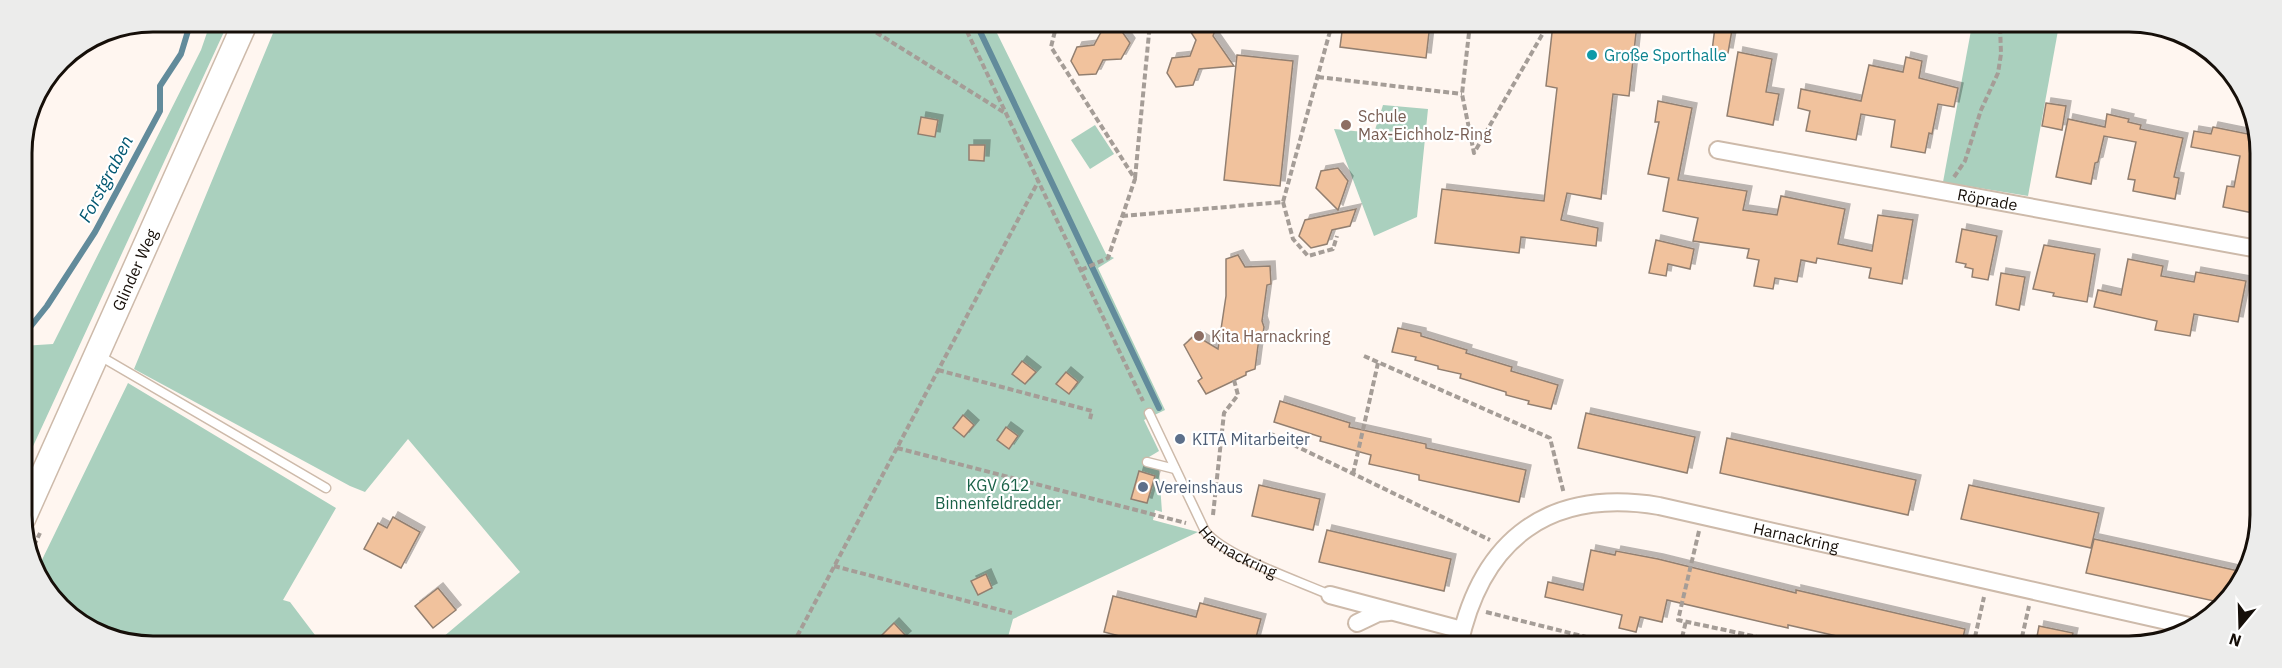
<svg xmlns="http://www.w3.org/2000/svg" width="2282" height="668" viewBox="0 0 2282 668" font-family="'IBM Plex Sans',sans-serif">
<defs>
<filter id="shadow"><feDropShadow dx="5" dy="-5" stdDeviation="0" flood-color="#0004"/></filter>
</defs>
<rect width="100%" height="100%" fill="#fff6f0"/>
<g fill="#aad0be">
<path d="M211 21H229L23 468 22 346 53 344 201 50Z"/>
<path d="M278 21 992 23 1106 254 1114 258 1098 268 1165 410 1144 420 1159 451 1149 457 1146 466 1159 470 1162 512 1155 510 1153 520 1198 532 1013 619 1006 644 436 643 520 572 408 439 365 492 350 486 134 369Z"/>
<path d="M1972 25H2059L2028 196 1943 182Z"/>
<path d="M1383 105 1428 109 1417 217 1374 236 1334 129 1374 133Z"/>
<path d="M1095 125 1114 154 1090 169 1071 140Z"/>
<path d="M128 383 336 508 283 600 290 602 321 643H119L59 608 38 568Z"/>
</g>
<g fill="none" stroke-linecap="round" stroke-linejoin="round">
<g stroke="#628b9b" stroke-width="6">
<path d="M976 23 1159 408"/>
<path d="M22 340 27 331 47 306 95 232 160 111V86L181 54 191 21"/>
</g>
</g>
<g fill="#f1c29d" stroke="#927f70" stroke-width="1.5" filter="url(#shadow)">
<path d="M1106 23H1116L1130 43 1121 59 1103 60 1096 74 1079 75 1071 61 1077 47 1094 45Z"/>
<path d="M1185 23H1218L1213 36 1234 66 1199 69 1193 85 1176 87 1167 73 1172 58 1190 56 1196 40Z"/>
<path d="M1343 24H1430L1426 58 1340 47Z"/>
<path d="M1553 24H1637L1629 96 1613 94 1601 199 1567 193 1561 220 1598 228 1596 246 1521 237 1519 253 1435 243 1442 189 1544 201 1557 88 1546 86Z"/>
<path d="M1715 27 1732 30 1728 53 1712 51Z"/>
<path d="M1738 52 1772 59 1766 92 1779 94 1773 125 1727 116Z"/>
<path d="M1237 55 1293 61 1280 186 1224 180Z"/>
<path d="M1906 57 1922 61 1919 78 1958 88 1954 107 1938 104 1932 134 1929 133 1925 153 1891 147 1895 120 1861 114 1856 140 1806 131 1810 111 1798 108 1801 89 1861 101 1869 65 1903 72Z"/>
<path d="M1658 101 1692 108 1678 180 1747 191 1743 210 1777 215 1781 196 1845 209 1838 244 1872 251 1878 215 1913 220 1902 284 1869 278 1871 268 1817 258 1816 263 1801 260 1797 282 1775 278 1773 289 1754 286 1759 260 1747 258 1749 249 1693 241 1698 218 1663 211 1669 178 1648 174 1659 122H1655Z"/>
<path d="M2046 103 2066 106 2062 130 2042 126Z"/>
<path d="M2107 114 2129 119 2128 122 2141 125 2140 129 2183 138 2174 177 2179 178 2175 199 2133 191 2135 180 2128 179 2136 142 2104 136 2098 162 2095 163 2091 184 2056 177 2068 119 2105 127Z"/>
<path d="M921 117 938 120 935 137 918 134Z"/>
<path d="M2213 127 2258 136V214L2223 207 2227 186 2234 187 2240 156 2191 147 2194 131 2211 134Z"/>
<path d="M969 145H985L984 161 969 160Z"/>
<path d="M1338 168 1348 181 1338 210 1316 188 1321 171Z"/>
<path d="M1356 209 1350 226 1332 230 1327 244 1311 248 1299 236 1305 220Z"/>
<path d="M1962 229 1997 236 1988 280 1972 277 1973 269 1965 267 1966 264 1956 262Z"/>
<path d="M1656 240 1694 249 1690 269 1668 264 1666 276 1649 273Z"/>
<path d="M2044 245 2095 254 2087 302 2053 296 2054 293 2033 289Z"/>
<path d="M1238 255 1245 267 1270 266 1271 284 1267 285 1262 321 1264 327 1263 334 1259 338 1255 369 1246 372V375L1206 394 1198 381 1202 378 1184 345 1195 335 1218 349 1226 296V259Z"/>
<path d="M2128 259 2163 266 2161 276 2194 282 2196 272 2246 281 2238 322 2194 314 2190 336 2155 330 2157 321 2094 307 2098 290 2121 295Z"/>
<path d="M2001 273 2025 277 2019 310 1996 305Z"/>
<path d="M1398 328 1421 333V336L1467 350 1466 353 1512 367 1511 371 1558 385 1551 409 1528 404 1529 401 1506 395V392L1460 378 1461 374 1438 369V366L1415 360 1416 357 1392 352Z"/>
<path d="M1022 361 1036 372 1025 384 1012 374Z"/>
<path d="M1066 372 1078 382 1069 394 1056 384Z"/>
<path d="M1280 401 1350 423 1349 427 1426 444V448L1526 470 1519 502 1419 480V475L1369 464 1371 455 1320 441 1321 437 1274 422Z"/>
<path d="M1586 413 1695 437 1687 473 1578 448Z"/>
<path d="M963 415 974 425 964 437 953 428Z"/>
<path d="M1006 427 1018 436 1009 449 997 440Z"/>
<path d="M1727 438 1916 480 1908 515 1720 473Z"/>
<path d="M1139 471 1155 476 1147 503 1131 499Z"/>
<path d="M1259 485 1320 499 1313 530 1252 516Z"/>
<path d="M1969 485 2099 513 2091 548 1961 519Z"/>
<path d="M393 517 420 532 401 568 364 549 378 523 387 528Z"/>
<path d="M1327 530 1451 559 1444 591 1319 562Z"/>
<path d="M2094 539 2140 549 2243 572 2223 603 2132 583 2086 573Z"/>
<path d="M1591 550 1615 555 1616 551 1658 559 1796 593V590L1965 629 1961 646H1881L1788 625V628L1667 600 1662 622 1640 617 1636 632 1619 628 1622 615 1545 597 1548 582 1583 590Z"/>
<path d="M986 574 992 588 978 595 971 581Z"/>
<path d="M438 588 456 610 433 628 415 606Z"/>
<path d="M1113 596 1196 617 1200 603 1261 619 1254 645H1154L1104 632Z"/>
<path d="M894 623 906 636 897 644H891L882 635Z"/>
<path d="M2039 626 2073 633 2070 647H2035Z"/>
</g>
<g fill="none" stroke-linecap="round" stroke-linejoin="round">
<defs>
<g id="service">
<path d="M100 356 326 488"/>
<path id="s1" d="M1149 413 1205 531C1224 556 1299 581 1330 595"/>
<path d="M1147 462 1175 469"/>
</g>
<g id="minor">
<path id="s2" d="M1718 150 2258 249"/>
<path d="M1330 595 1462 630"/>
<path d="M1357 623 1378 613 1389 612"/>
<path id="s3" d="M1459 645C1482 538 1550 488 1659 506L2189 626"/>
</g>
<g id="secondary">
<path id="s4" d="M23 519 246 21"/>
</g>
</defs>
<use href="#service" stroke="#cdbaaa" stroke-width="11"/>
<use href="#minor" stroke="#cdbaaa" stroke-width="20"/>
<use href="#secondary" stroke="#cdbaaa" stroke-width="27"/>
<g stroke="#a59d97" stroke-width="4" stroke-dasharray="6 3" stroke-linecap="butt">
<path d="M861 23 1005 113"/>
<path d="M963 23 1143 401"/>
<path d="M1057 23 1051 47 1135 179 1108 258 1081 270"/>
<path d="M1470 24 1462 94 1474 153 1546 28 1547 24"/>
<path d="M1508 24 1546 28"/>
<path d="M1318 77 1462 94"/>
<path d="M1954 177 1965 161 1981 110 1998 73 2001 54 2000 25"/>
<path d="M1135 178 1150 23"/>
<path d="M1283 202 1293 239 1308 256 1333 249 1337 236"/>
<path d="M1122 216 1283 202 1332 24"/>
<path d="M1364 356 1550 438 1564 494"/>
<path d="M938 370 1092 411 1090 419"/>
<path d="M1269 433 1490 540"/>
<path d="M897 448 1186 523"/>
<path d="M1353 474 1378 363"/>
<path d="M1213 515 1224 413 1238 395 1234 380"/>
<path d="M1699 531 1678 620 1800 646"/>
<path d="M30 554 40 533"/>
<path d="M834 566 1012 613"/>
<path d="M1486 612 1622 646"/>
<path d="M793 644 1039 180"/>
<path d="M2143 645 2146 634"/>
<path d="M1680 646 1686 621"/>
<path d="M1973 646 1984 597"/>
<path d="M2020 646 2029 606"/>
</g>
<use href="#service" stroke="#fff" stroke-width="8"/>
<use href="#minor" stroke="#fff" stroke-width="16"/>
<use href="#secondary" stroke="#fff" stroke-width="24"/>
</g>
<circle fill="#0f9aa8" stroke="#fff" stroke-width="2" cx="1592" cy="55" r="6"/>
<g fill="#8d6e63" stroke="#fff" stroke-width="2">
<circle cx="1346" cy="125" r="6"/>
<circle cx="1199" cy="336" r="6"/>
</g>
<g fill="#5c6f8a" stroke="#fff" stroke-width="2">
<circle cx="1180" cy="439" r="6"/>
<circle cx="1143" cy="487" r="6"/>
</g>
<g text-anchor="middle" stroke-width="4.5" stroke-linejoin="round" paint-order="stroke">
<g font-size="16" fill="#0d838f" stroke="#fff" text-anchor="start">
<text x="1604" y="61">Große Sporthalle</text>
</g>
<g font-size="16" fill="#785e54" stroke="#fff" text-anchor="start">
<text x="1358" y="122">Schule<tspan x="1358" dy="18">Max-Eichholz-Ring</tspan></text>
<text x="1211" y="342">Kita Harnackring</text>
</g>
<g font-size="16" fill="#160f09" stroke="#fff">
<text dy="6" stroke="none"><textPath href="#s2" startOffset="274">Röprade</textPath></text>
<text dy="6" stroke="none"><textPath href="#s4" startOffset="273">Glinder Weg</textPath></text>
<text dy="6" stroke="none"><textPath href="#s3" startOffset="416">Harnackring</textPath></text>
<text dy="6" stroke="none"><textPath href="#s1" startOffset="170">Harnackring</textPath></text>
</g>
<g font-size="16" fill="#4e5e75" stroke="#fff" text-anchor="start">
<text x="1192" y="445">KITA Mitarbeiter</text>
<text x="1155" y="493">Vereinshaus</text>
</g>
<g font-size="16" fill="#196147" stroke="#fff">
<text x="998" y="491">KGV 612<tspan x="998" dy="18">Binnenfeldredder</tspan></text>
</g>
<g font-size="18" font-style="italic" fill="#005771" stroke="#fff">
<text transform="translate(106 179) rotate(-62)" y="6">Forstgraben</text>
</g>
</g>
<path d="M0 0H2282V668H0ZM153 32H2129A121 121 0 0 1 2250 153V515A121 121 0 0 1 2129 636H153A121 121 0 0 1 32 515V153A121 121 0 0 1 153 32Z" fill="#ececeb" fill-rule="evenodd"/>
<path fill="none" stroke="#160f09" stroke-width="3" d="M153 32H2129A121 121 0 0 1 2250 153V515A121 121 0 0 1 2129 636H153A121 121 0 0 1 32 515V153A121 121 0 0 1 153 32Z"/>
<g transform="translate(2240 626) rotate(199)" stroke="#ffffff" stroke-width="4.5" paint-order="stroke">
<path d="M0-4.5L10 22L0 15L-10 22Z" fill="#160f09"/>
<text y="-9" font-size="16" font-weight="bold" text-anchor="middle" fill="#160f09">N</text>
</g>
</svg>
